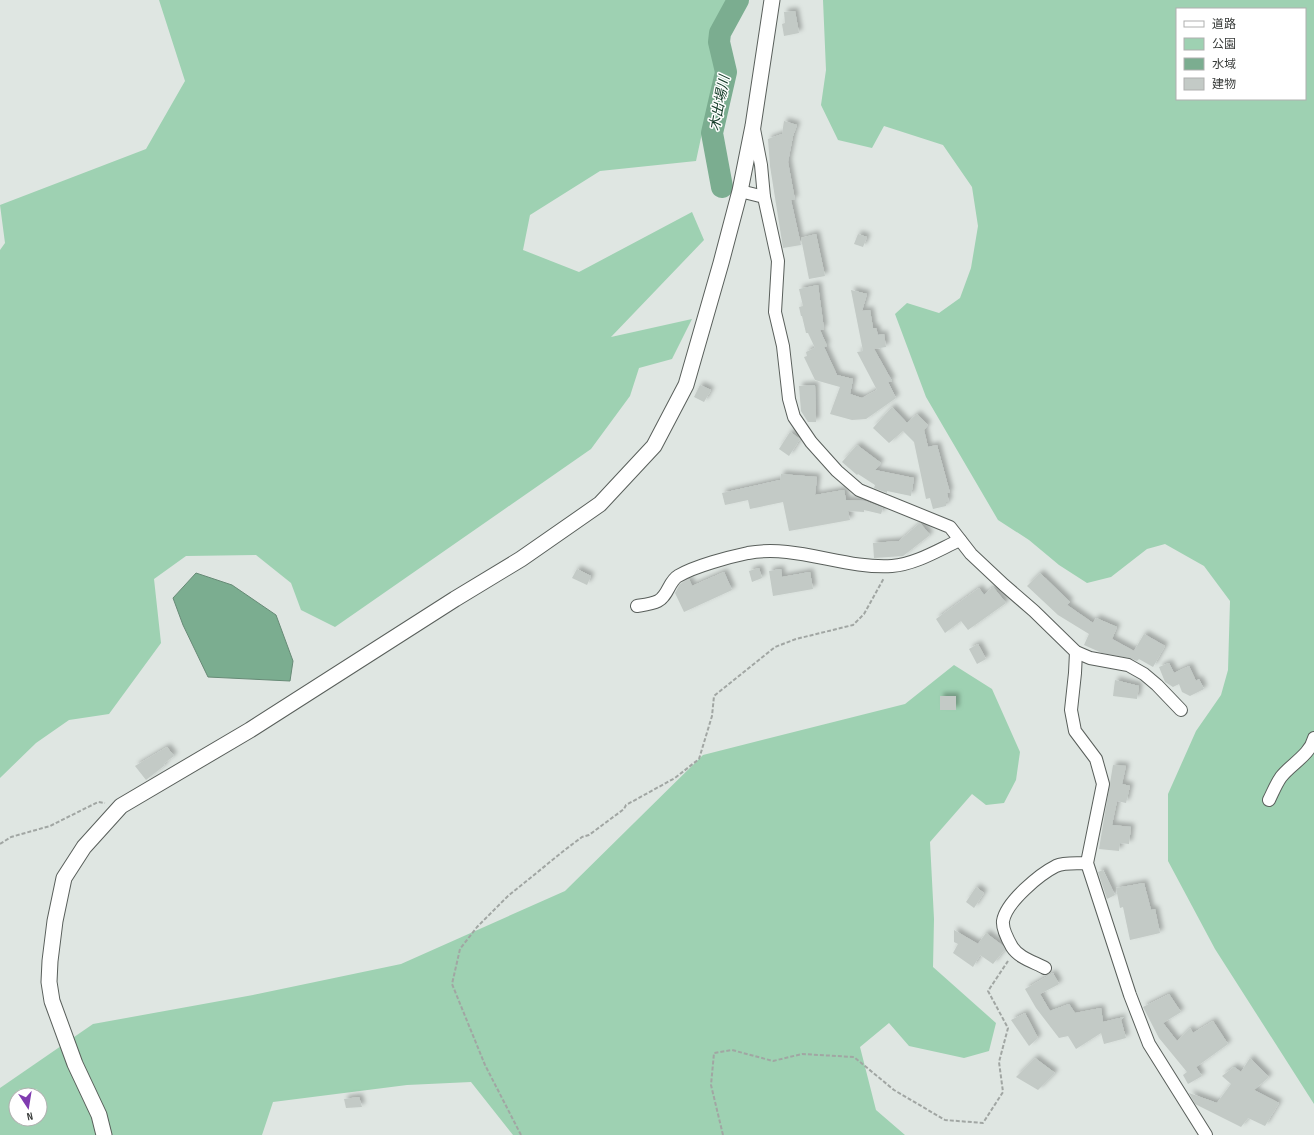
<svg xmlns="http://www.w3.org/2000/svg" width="1314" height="1135" viewBox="0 0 1314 1135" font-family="'Sofia Sans Condensed','Noto Sans JP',sans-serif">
<defs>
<filter id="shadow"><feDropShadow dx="3.5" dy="-3.5" stdDeviation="2" flood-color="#0004"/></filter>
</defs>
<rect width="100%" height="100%" fill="#dfe6e2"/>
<g fill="#9ed1b2" fill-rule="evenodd">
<path d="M159 0H726L723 35 696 161 600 171 530 215 523 250 579 272 692 212 704 240 611 337 692 319 672 359 639 368 630 396 591 449 335 627 301 610 291 583 256 555 186 556 154 579 161 643 109 714 69 720 36 743 0 778V250L5 243 0 205 146 149 185 81Z"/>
<path d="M823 0H1314V1104L1215 949 1168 861V794L1196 731 1221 695 1228 670 1230 601 1204 566 1165 544 1147 549 1111 577 1087 583 1059 565 1029 540 998 520 926 397 895 314 907 303 939 313 960 298 971 268 978 226 972 187 943 145 884 126 872 148 838 140 821 105 826 70ZM1177 9H1305V99H1177Z"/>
<path d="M954 665 992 689 1020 752 1016 780 1004 803 986 805 972 794 930 842 934 919 933 967 996 1023 989 1051 964 1058 909 1046 889 1023 860 1047 876 1110 905 1135H513L471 1082 407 1085 273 1102 262 1135H0V1088L93 1024 253 995 401 964 565 891 703 755 905 704ZM16 1095H40V1119H16Z"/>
</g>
<path fill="#7bad90" stroke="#678a76" d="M196 573 232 585 276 615 293 661 290 681 208 677 183 625 173 598Z"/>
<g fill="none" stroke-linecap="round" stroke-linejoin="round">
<path stroke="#7bad90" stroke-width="22" d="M722 187 712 133 726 72 719 42 720 33 738 0"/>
</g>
<g fill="#c3cac6" filter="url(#shadow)">
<path d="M795 11 799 33 784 36 782 24 785 23 784 12Z"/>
<path d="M784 121 797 125 793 136 788 162 795 200H791L801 245 783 248 770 166 768 139 782 134Z"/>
<path d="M816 234 825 276 809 279 801 238Z"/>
<path d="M858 234 867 237 863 247 854 244Z"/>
<path d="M818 285 824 329 820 330 827 346 824 347 837 375 853 379 850 394 862 398 877 390 857 352 863 351 851 290 867 294 862 311 870 310 873 328H876L878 335 884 334 886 347 874 349 892 381 888 382 896 398 866 419 852 420 830 414 840 387 815 380 804 357 807 356 806 352 815 348 808 333H806L802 316H801L799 307 803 306 799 289Z"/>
<path d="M700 385 711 390 704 402 694 397Z"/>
<path d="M815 385 816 422H808L801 411 799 386Z"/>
<path d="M892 407 907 423 917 414 928 425 924 430 928 447 937 445 950 493H947L949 502H946V506L933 509 930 498 926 499 914 442 903 431 889 443 873 428Z"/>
<path d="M790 432 800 439 789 456 779 449Z"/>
<path d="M857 445 881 463 875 470 914 478 911 496 887 491V493L874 488 875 485 858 474 857 475 842 462Z"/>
<path d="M781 474 817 477 815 495 844 490 846 500 865 501 883 508 881 514 864 510V512L848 511 850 520 789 531 783 502 750 509 748 500 725 505 722 493 780 480Z"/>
<path d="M920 523 930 535 903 556 874 558 873 543 899 541Z"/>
<path d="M759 568 762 578 752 582 749 571Z"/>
<path d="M577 569 591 576 587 585 572 578Z"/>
<path d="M781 569 782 577 810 572 813 589 773 596 769 571Z"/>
<path d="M724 572 732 590 684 612 675 593 680 584 689 579 692 586Z"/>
<path d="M1040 573 1070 602 1067 605 1093 623 1096 618 1117 627 1112 639 1134 651 1144 634 1165 646 1153 667 1139 659 1137 661 1129 658 1102 653 1084 645 1089 634 1058 615 1027 586Z"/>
<path d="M993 587 1006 603 968 630 961 621 945 633 936 619 979 588 984 595Z"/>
<path d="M978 644 986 659 977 664 969 649Z"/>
<path d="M1169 663 1174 673 1189 666 1196 681 1199 679 1204 689 1190 696 1182 692 1179 684 1173 687 1165 682 1159 667Z"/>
<path d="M1115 680 1139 686 1137 699 1113 696Z"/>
<rect x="940" y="696" width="16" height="14"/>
<path d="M167 747 174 756 163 764 165 765 146 780 135 766Z"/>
<path d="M1113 765 1126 766 1122 784 1130 786 1126 803 1117 801 1112 825 1131 827 1129 844 1120 843 1119 851 1099 849Z"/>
<path d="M1103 870 1115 895 1107 899 1098 872Z"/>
<path d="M1144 883 1151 910 1155 909 1160 933 1130 940 1123 907 1120 908 1116 888Z"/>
<path d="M976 887 984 893 974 908 966 902Z"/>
<path d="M954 930 978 944 986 933 1002 945 1005 949 993 964 980 955 973 967 953 953 958 944 954 942Z"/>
<path d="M1053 973 1059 984 1040 994 1050 1011 1069 1004 1075 1013 1101 1008 1103 1022 1124 1017 1121 1020 1126 1038 1104 1044 1101 1033 1076 1049 1068 1036 1059 1038 1036 1008 1025 989Z"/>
<path d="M1169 994 1181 1012 1163 1023 1177 1041 1190 1028 1193 1033 1213 1021 1228 1044 1196 1067 1202 1076 1188 1084 1183 1075 1187 1072 1159 1038 1143 1007Z"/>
<path d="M1025 1013 1038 1038 1029 1046 1011 1020Z"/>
<path d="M1035 1058 1055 1073 1038 1090 1016 1077Z"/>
<path d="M1250 1058 1269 1077 1254 1090 1279 1103 1265 1126 1248 1118 1241 1127 1195 1104 1189 1093 1217 1103 1231 1084 1222 1076 1234 1067 1241 1072Z"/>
<path d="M359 1097 362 1107 346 1108 344 1099Z"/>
</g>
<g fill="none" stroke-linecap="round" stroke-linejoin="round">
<defs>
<g id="minor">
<path d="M754 129 761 165 764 197"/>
<path d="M740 191 764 197 778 261 775 312 783 346 789 399 794 417 811 442 837 471 859 490 950 527 971 554 1004 585 1034 611 1076 652 1090 658 1128 665 1144 674 1157 685 1181 710"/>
<path d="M637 606C643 605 652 604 658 601 668 596 669 581 678 576 695 566 729 557 748 553 796 544 843 569 892 566 916 564 938 550 960 540"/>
<path d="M1076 652 1075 673 1071 710 1075 731 1096 759 1103 784 1087 863 1130 995 1149 1044 1206 1135"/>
<path d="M1269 800C1273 792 1276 784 1281 777 1291 764 1310 755 1314 738"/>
<path d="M1045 968C1034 962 1019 958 1012 947 1008 940 1002 929 1003 921 1006 902 1040 874 1056 866 1065 862 1078 864 1087 863"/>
</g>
<path id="tertiary" d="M104 1135 99 1115 75 1064 52 1001 49 982 50 961 55 921 64 878 84 847 121 806 250 730 455 599 521 559 600 504 654 446 686 385 721 263 740 191 753 126 772 0"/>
</defs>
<use href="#minor" stroke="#595f5b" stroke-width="14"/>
<use href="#tertiary" stroke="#595f5b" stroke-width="17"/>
<g stroke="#a1a6a3" stroke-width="2" stroke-dasharray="4 2" stroke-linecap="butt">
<path d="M0 844 11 837 50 826 98 802 105 803"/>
<path d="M521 1135 485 1065 452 984 460 949 477 927 508 896 566 849 582 837 589 835 624 809 626 805 675 778 699 759 712 716 714 696 775 647 796 639 853 625 864 614 884 578"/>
<path d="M723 1135 711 1085 714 1053 732 1050 773 1061 802 1054 854 1057 894 1090 945 1120 983 1123 1003 1092 999 1062 1008 1028 988 991 1008 961"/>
</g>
<use href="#minor" stroke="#fff" stroke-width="12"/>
<use href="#tertiary" stroke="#fff" stroke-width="15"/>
</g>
<g text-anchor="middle" stroke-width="3" stroke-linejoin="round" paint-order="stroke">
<g font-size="14" font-style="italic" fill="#153d29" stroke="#fff">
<text transform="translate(719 103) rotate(-79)" y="5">木出場川</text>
</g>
</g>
<rect x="1176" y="8" width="130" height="92" fill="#ffffff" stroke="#afb0af"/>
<rect x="1184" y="21" width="20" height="6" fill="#ffffff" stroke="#afb0af"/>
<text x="1212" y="28" font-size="12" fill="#373a38">道路</text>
<rect x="1184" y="38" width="20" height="12" fill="#9ed1b2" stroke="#afb0af"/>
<text x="1212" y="48" font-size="12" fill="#373a38">公園</text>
<rect x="1184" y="58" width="20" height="12" fill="#7bad90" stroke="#afb0af"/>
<text x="1212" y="68" font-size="12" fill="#373a38">水域</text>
<rect x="1184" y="78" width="20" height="12" fill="#c3cac6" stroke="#afb0af"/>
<text x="1212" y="88" font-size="12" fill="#373a38">建物</text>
<g transform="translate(28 1107) rotate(168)"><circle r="19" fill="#ffffff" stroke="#afb0af"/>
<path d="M0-3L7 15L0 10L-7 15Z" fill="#803cb0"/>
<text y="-6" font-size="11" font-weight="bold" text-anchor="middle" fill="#373a38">N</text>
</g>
</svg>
